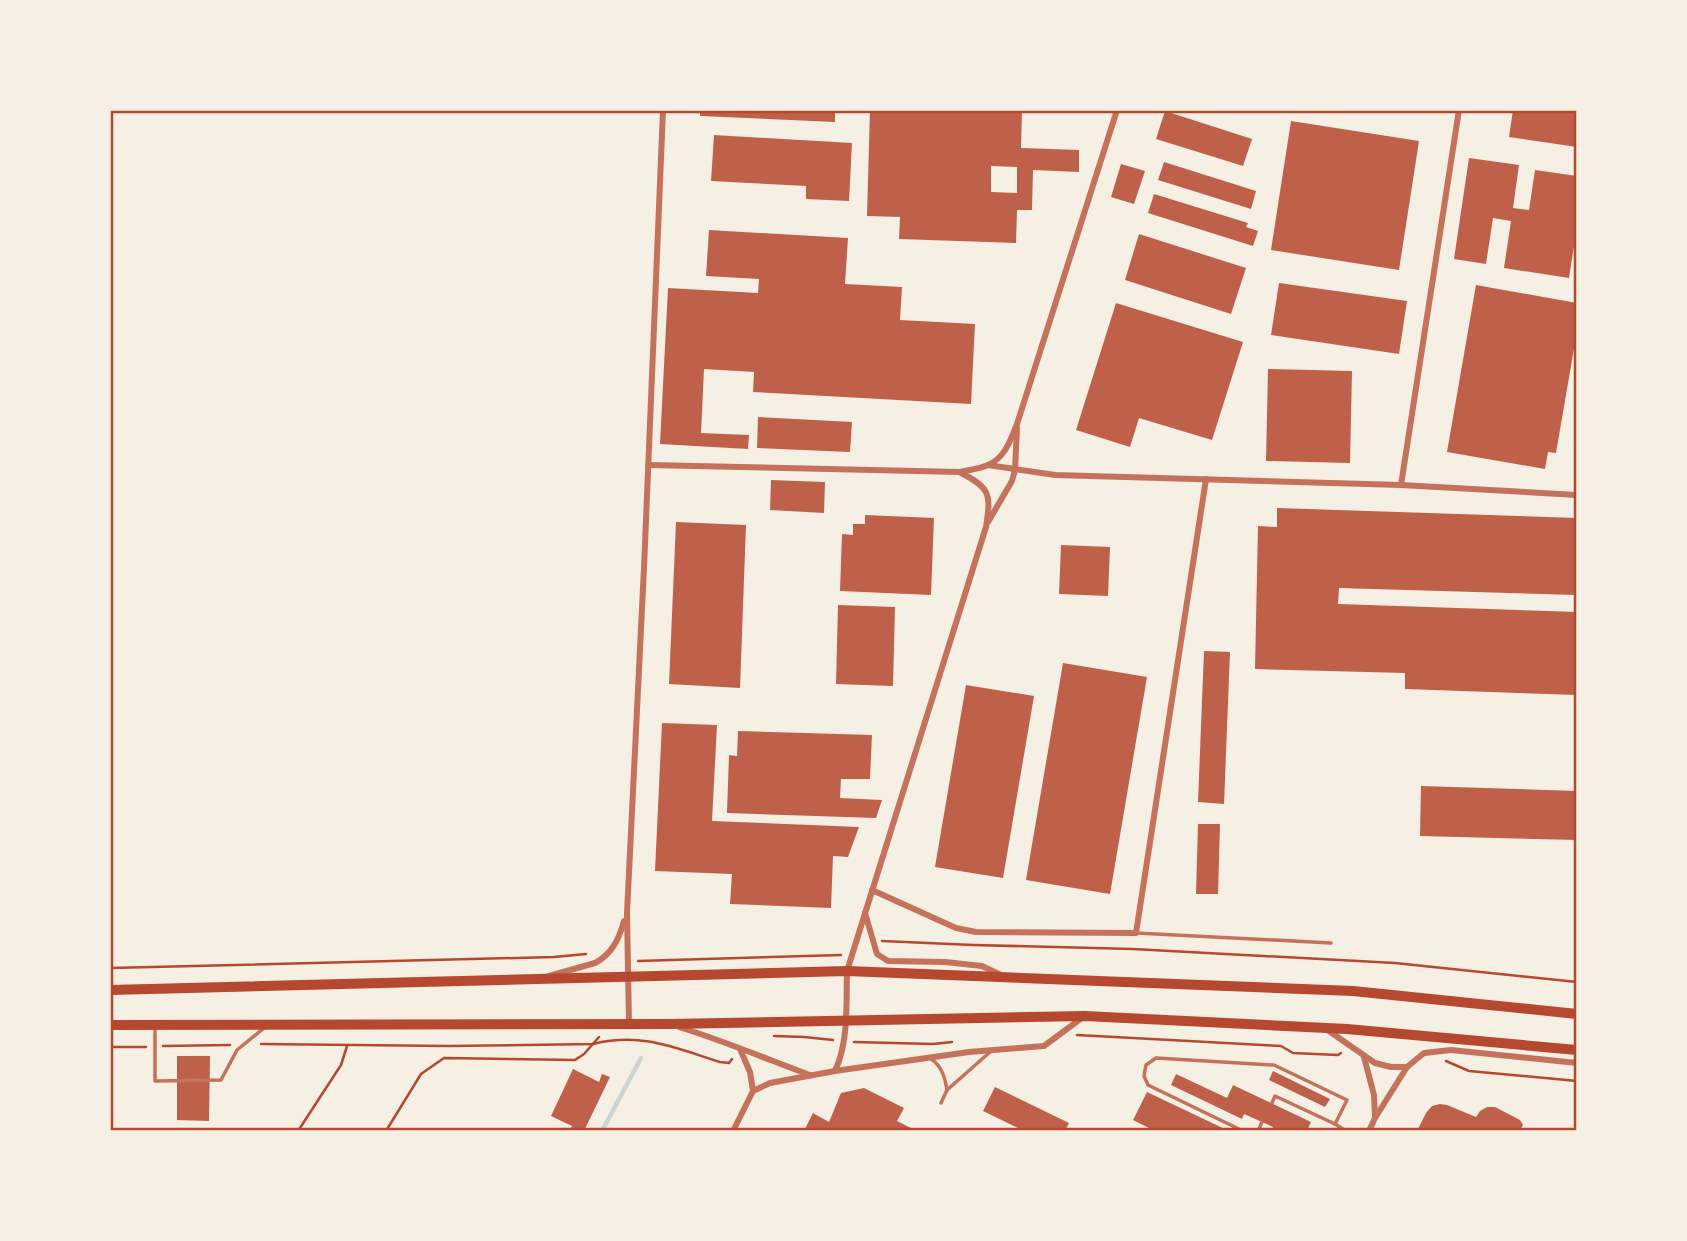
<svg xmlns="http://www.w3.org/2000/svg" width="1687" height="1241" viewBox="0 0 1687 1241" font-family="Commissioner,sans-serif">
<rect width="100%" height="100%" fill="#f6efe4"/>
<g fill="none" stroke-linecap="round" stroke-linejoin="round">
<path stroke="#c9d6d2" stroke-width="4.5" d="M602 1131 641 1058"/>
</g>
<g fill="#bf614a" fill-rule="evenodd">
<path d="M700 110H835V122L700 116Z"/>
<path d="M870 110H1022L1021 148 1079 150V172L1033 170 1032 210H1017L1016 243 899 239 900 217 867 216ZM991 166 1017 167V193L991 192Z"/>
<path d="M1513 110H1577V147L1509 137Z"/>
<path d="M1165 111 1252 139 1243 166 1156 139Z"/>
<path d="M1291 121 1419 141 1399 270 1271 250Z"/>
<path d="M714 135 852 143 849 201 806 199V186L711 181Z"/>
<path d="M1469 158 1519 165 1513 208 1529 210 1535 170 1577 176V227L1569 278 1504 268 1511 221 1493 218 1486 264 1454 259Z"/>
<path d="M1164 162 1256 191 1251 209 1158 180Z"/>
<path d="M1121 164 1145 171 1134 204 1111 197Z"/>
<path d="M1154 194 1248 223 1246 227 1258 231 1253 246 1148 213Z"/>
<path d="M709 230 848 238 845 284 902 287 900 320 975 324 971 404 753 392 754 372 704 369 701 433 749 435 748 449 660 444 668 288 758 293 759 279 706 276Z"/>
<path d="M1139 234 1246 268 1231 314 1125 280Z"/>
<path d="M1279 283 1407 301 1399 354 1271 335Z"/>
<path d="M1476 285 1577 303V331L1556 453 1548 452 1545 469 1447 452Z"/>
<path d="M1116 303 1243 342 1212 440 1139 418 1130 447 1076 430Z"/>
<path d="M1268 369 1352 371 1350 463 1266 461Z"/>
<path d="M758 417 852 422 850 452 757 448Z"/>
<path d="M771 480 825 482 824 513 770 510Z"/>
<path d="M1277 508 1577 518V595L1339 588 1338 604 1577 612V695L1405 689V673L1255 669 1258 526 1277 527Z"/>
<path d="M865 515 934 518 931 595 840 591 842 534 853 535V524H865Z"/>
<path d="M676 522 746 525 740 688 669 684Z"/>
<path d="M1061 545 1110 547 1108 596 1059 594Z"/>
<path d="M838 605 895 607 893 686 836 684Z"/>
<path d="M1204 651 1230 652 1224 804 1198 802Z"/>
<path d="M1063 663 1147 677 1110 894 1026 880Z"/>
<path d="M966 685 1034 696 1003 878 935 867Z"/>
<path d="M662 723 717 725 712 821 859 827 848 857 833 856 831 908 730 904 732 874 655 871Z"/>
<path d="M738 731 872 735 870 779H841L840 798 882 800 876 818 727 813 729 755 737 756Z"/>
<path d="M1421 786 1577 791V840L1420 836Z"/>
<path d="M1198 824H1220L1218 894H1196Z"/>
<path d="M177 1056H210L209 1121 177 1120Z"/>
<path d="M573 1069 599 1082 602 1074 610 1077 584 1131H570L572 1126 551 1116Z"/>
<path d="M1273 1071 1330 1099 1325 1107 1269 1080Z"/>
<path d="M1176 1074 1227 1098 1233 1085 1311 1122 1307 1131H1272L1273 1127 1244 1114 1242 1119 1171 1085Z"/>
<path d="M995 1087 1069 1123 1065 1131H1024L983 1111Z"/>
<path d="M864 1088 904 1108 897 1121 917 1131H804L813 1113 829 1122 841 1093Z"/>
<path d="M1147 1092 1229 1131H1155L1133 1120Z"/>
<path d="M1440 1104 1447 1105 1476 1117 1480 1111 1487 1107H1495L1520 1120 1523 1125 1520 1131H1417L1426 1113 1432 1106Z"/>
</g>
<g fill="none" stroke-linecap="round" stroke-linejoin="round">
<g stroke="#b5482f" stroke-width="2.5">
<path d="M882 941 973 945 1133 949 1395 963 1577 982"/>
<path d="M638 961 841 955"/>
<path d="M110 968 554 957 586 954"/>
<path d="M1077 1035 1281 1046 1293 1053 1338 1055 1341 1053"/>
<path d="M774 1036 804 1037 833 1040"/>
<path d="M854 1042 933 1044 952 1042"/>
<path d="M261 1044 448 1046 593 1044C642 1032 675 1048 720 1062L729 1063 732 1059"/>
<path d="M163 1046 230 1045"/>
<path d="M110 1047H146"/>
<path d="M1446 1061 1469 1071 1577 1081"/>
<path d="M298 1131 341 1065 347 1046"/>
<path d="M386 1131 421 1074 444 1058 575 1060 584 1054 599 1037"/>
</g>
<g stroke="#c5725c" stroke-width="3.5">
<path d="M1136 933 1331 943"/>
<path d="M155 1027V1081L221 1080 237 1050 264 1028"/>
<path d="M931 1059C942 1066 945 1078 947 1090"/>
<path d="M941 1103 947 1090 990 1052"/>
<path d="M1335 1124 1346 1131"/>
<path d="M1243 1131 1148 1085 1144 1076 1146 1065 1156 1058 1274 1065 1347 1100 1335 1124 1275 1096 1272 1103"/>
<path d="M1258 1131 1262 1122"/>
</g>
<g stroke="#c5725c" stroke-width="6">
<path d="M648 465 960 472C969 470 979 469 988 465 1005 458 1011 439 1017 424L1117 110"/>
<path d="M988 465 1055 475 1401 485 1577 495"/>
<path d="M1401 485 1459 110"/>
<path d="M988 522 1012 481 1015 470 1017 428"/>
<path d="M872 890 956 928 976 932 1136 933 1206 479"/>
<path d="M865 913 877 954 888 961 945 962 982 966 1001 975"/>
<path d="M549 976 595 963C612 954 619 939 624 921"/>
<path d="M629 1024 627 913 644 568 663 110"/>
<path d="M679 1027C724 1041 767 1059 810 1075"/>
<path d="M1326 1029 1375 1063 1391 1067H1407L1424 1053 1451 1050 1577 1063"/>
<path d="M1364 1057 1374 1095 1375 1116"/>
<path d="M835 1071C849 1041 846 1004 847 971L986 527C991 495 991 488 961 473"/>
<path d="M753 1091 770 1083 835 1071 969 1052 1044 1046 1083 1017"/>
<path d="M733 1131 753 1091 750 1072 740 1049"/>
<path d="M1369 1131 1375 1118 1407 1067"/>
</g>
<g stroke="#b5482f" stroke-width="10">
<path d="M110 990 847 971 1353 991 1577 1014"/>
<path d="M110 1025 669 1024 1085 1016 1347 1029 1577 1050"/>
</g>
</g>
<rect width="1687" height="1241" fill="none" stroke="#f6efe4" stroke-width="224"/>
<rect x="112" y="112" width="1463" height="1017" fill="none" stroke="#b5482f" stroke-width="2.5"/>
</svg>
